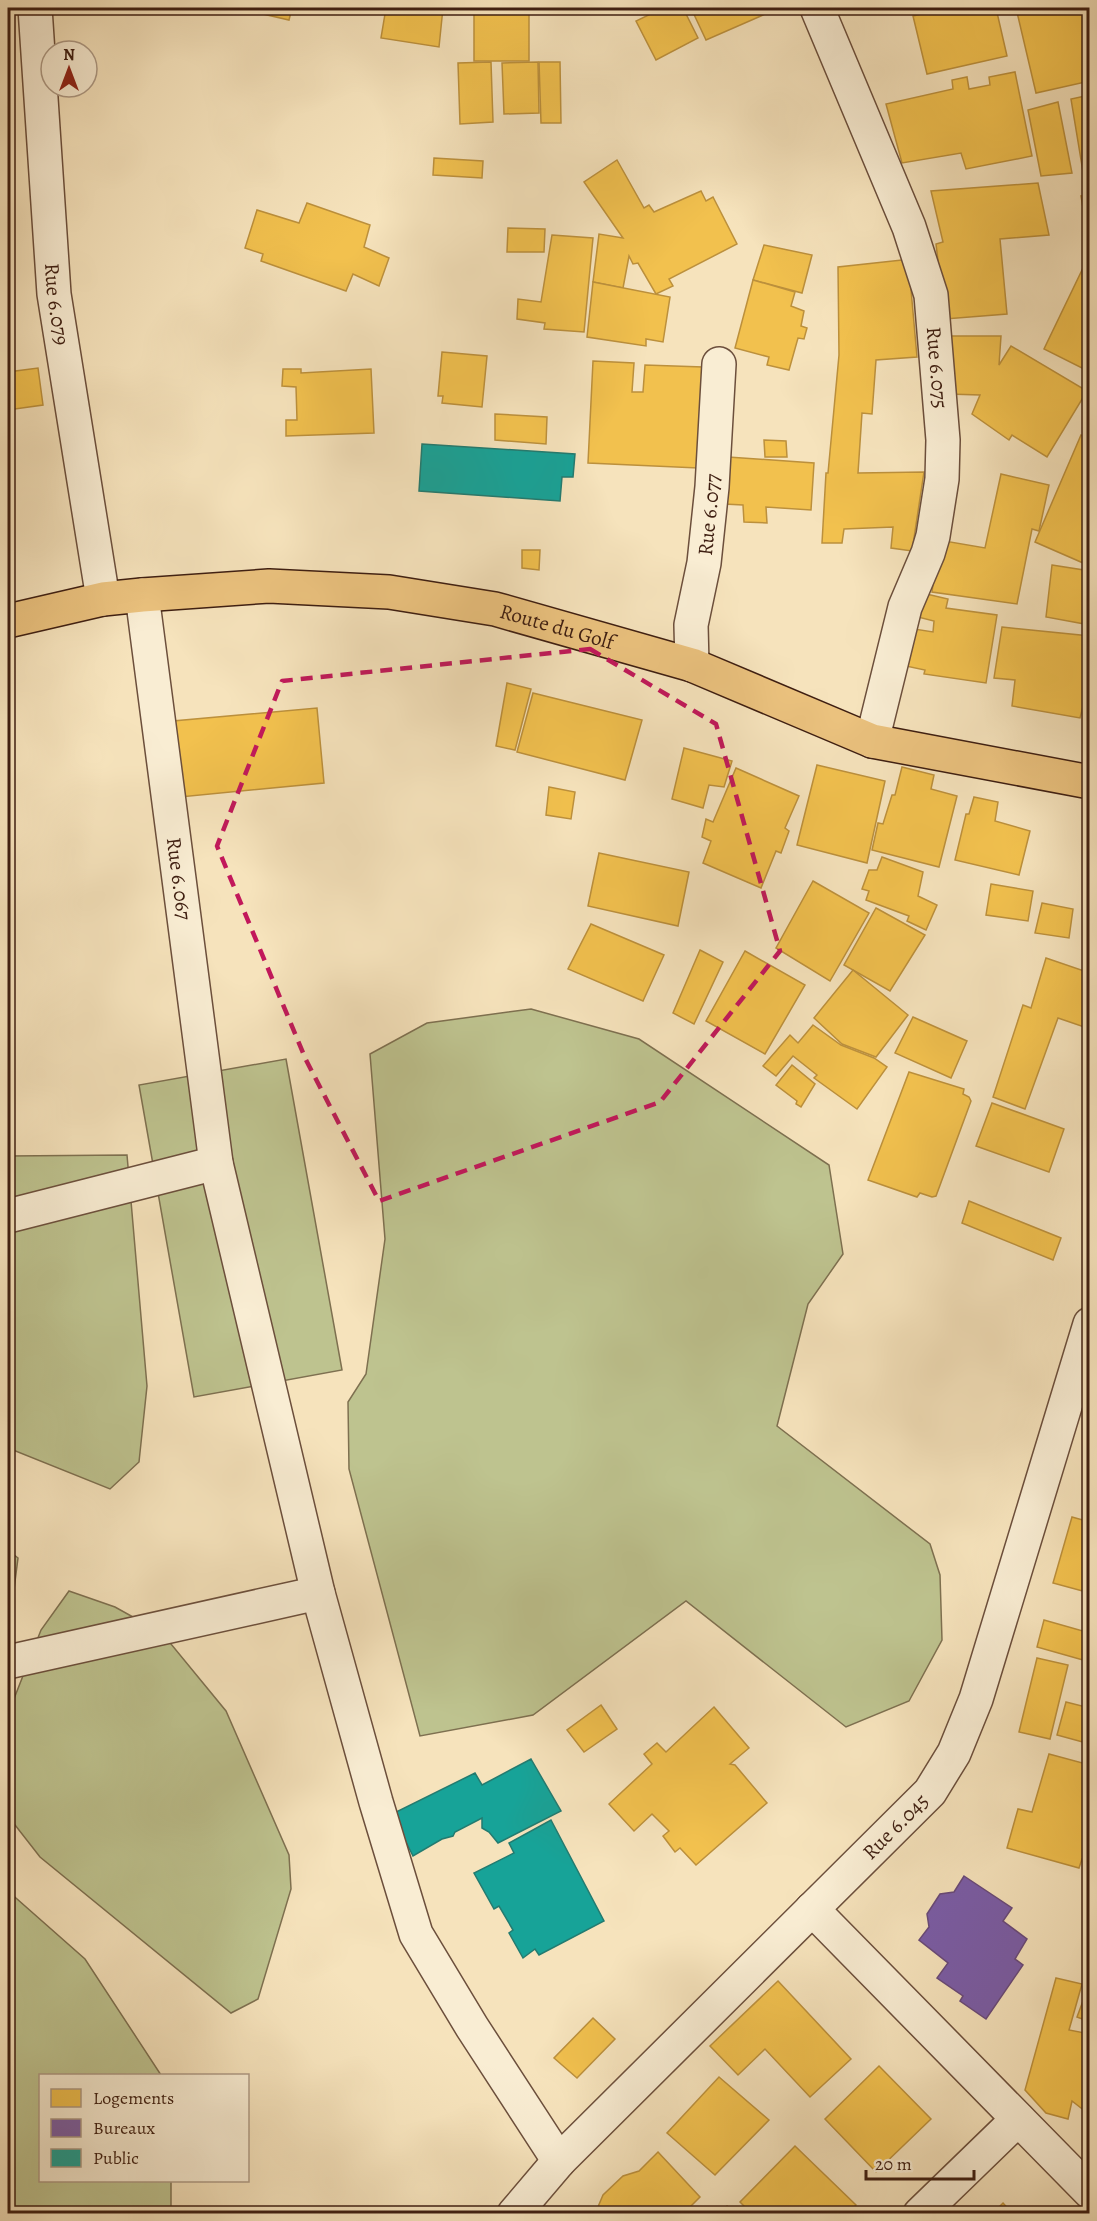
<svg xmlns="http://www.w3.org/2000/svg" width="1097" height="2221" viewBox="0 0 1097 2221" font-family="Alegreya,serif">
<rect width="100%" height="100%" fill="#f6e3bc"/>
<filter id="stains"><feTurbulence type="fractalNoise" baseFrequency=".00333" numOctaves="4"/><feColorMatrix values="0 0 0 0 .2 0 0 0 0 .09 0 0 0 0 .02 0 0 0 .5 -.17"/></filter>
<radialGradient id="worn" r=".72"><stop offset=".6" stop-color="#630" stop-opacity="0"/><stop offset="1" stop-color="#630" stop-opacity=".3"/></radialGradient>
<g fill="#bec38f" stroke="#7e7050" stroke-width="1.5">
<path d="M531 1009 639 1039 829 1165 843 1254 808 1304 777 1426 930 1544 940 1575 942 1640 909 1701 846 1727 686 1601 533 1715 420 1736 349 1469 348 1402 366 1374 385 1239 370 1054 427 1023Z"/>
<path d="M286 1059 342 1370 194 1397 139 1085Z"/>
<path d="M127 1155 147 1386 139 1462 110 1489 8 1448V1156Z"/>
<path d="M8 1550 18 1558 8 1636Z"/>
<path d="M69 1591 115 1607 162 1633 226 1711 289 1855 291 1889 258 1999 231 2013 40 1857 8 1816V1714L41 1630Z"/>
<path d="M8 1891 85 1959 161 2075 40 2076V2180L171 2181V2213H8Z"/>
</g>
<g fill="#f2c14e" stroke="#bc903c" stroke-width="1.5">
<path d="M245 8H292L289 20 245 10Z"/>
<path d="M386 8H443L439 47 381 38Z"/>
<rect x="474" y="8" width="55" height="53"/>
<path d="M663 8H683L698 38 656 60 636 21Z"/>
<path d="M691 8H779L706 40Z"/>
<path d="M947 8H996L1007 56 927 74 913 16Z"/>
<path d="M1016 8H1090V81L1036 93Z"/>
<path d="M491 62 493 122 460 124 458 63Z"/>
<path d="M538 62 539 113 504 114 502 63Z"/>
<path d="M539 62H560L561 123H541Z"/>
<path d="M1015 72 1032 156 966 169 961 153 902 163 886 104 953 89 952 80 967 77 969 89 990 85 989 77Z"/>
<path d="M1090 95V171L1083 172 1071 99Z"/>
<path d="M1058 102 1072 173 1041 176 1028 110Z"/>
<path d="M434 158 483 161 482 178 433 175Z"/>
<path d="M617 160 644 208 649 205 654 212 701 191 706 201 713 197 737 244 669 279 673 286 656 294 638 263 633 264 629 256 623 288 593 282 599 234 623 238 584 182Z"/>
<path d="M1038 183 1049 235 1000 239 1007 314 945 319 936 244 943 242 931 191Z"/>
<path d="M1090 195V250L1081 196Z"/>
<path d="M307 203 370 225 364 247 389 258 379 286 353 274 346 291 261 261 263 254 245 248 257 210 299 223Z"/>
<path d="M508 228 545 229 544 252H507Z"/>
<path d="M552 235 593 238 584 332 544 329 545 323 517 319 518 299 541 302Z"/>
<path d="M764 245 812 255 802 293 753 280Z"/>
<path d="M902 260 909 267 917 357 876 360 872 414 862 413 858 473 924 472 912 551 891 548 893 527 844 529 842 543H822L826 473H828L839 355 838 267Z"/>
<path d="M1083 268 1090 271V372L1044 349Z"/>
<path d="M753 280 795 292 791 306 804 311 801 326 807 328 804 339 798 338 789 370 767 365 769 357 735 348Z"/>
<path d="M593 282 670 297 663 342 646 339V346L587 337Z"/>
<path d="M948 336H1001L999 365 1011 346 1087 391 1047 457 1012 435 1009 440 972 414 980 395 948 394Z"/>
<path d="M442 352 487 356 482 407 442 403 443 396H438Z"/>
<path d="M593 361 634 363 632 392H643L645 365 703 367 698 468 588 463Z"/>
<path d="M38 368 43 405 8 410V372Z"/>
<path d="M283 369H301V373L371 369 374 433 286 436V420H297L296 387 282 386Z"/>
<path d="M495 414 547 417 546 444 495 440Z"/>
<path d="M1081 435 1090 439V566L1035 542Z"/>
<path d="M764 440 786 441 787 457H765Z"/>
<path d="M728 457 814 463 811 510 766 507 767 523 744 522 743 505 724 504Z"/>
<path d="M1001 474 1049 485 1039 531 1032 529 1017 604 932 592 939 540 985 548Z"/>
<path d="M522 550H540L539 570 522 568Z"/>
<path d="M1052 565 1090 571V625L1046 617Z"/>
<path d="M918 592 948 599 946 608 997 615 986 683 924 674 925 670 901 665 908 628 933 632 934 621 914 616Z"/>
<path d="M1002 627 1090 636V695H1086L1080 718 1012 706 1015 680 994 678Z"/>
<path d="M507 683 531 689 515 750 496 746Z"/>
<path d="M533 693 642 720 625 780 517 752Z"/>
<path d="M317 708 324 783 180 797 173 721Z"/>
<path d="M684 748 732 761 724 787 709 785 703 808 672 799Z"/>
<path d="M817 765 885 781 867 863 797 845Z"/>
<path d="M902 767 934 775 931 789 957 796 939 867 872 850 878 823 883 824 892 795H895Z"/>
<path d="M736 768 799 796 785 828 789 831 781 853 776 851 761 888 703 863 711 841 702 837 706 819 713 822Z"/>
<path d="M549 787 575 792 571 819 546 815Z"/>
<path d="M974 797 998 802 995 821 1030 831 1019 875 955 860 966 814H969Z"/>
<path d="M599 853 689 872 678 926 588 906Z"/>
<path d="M882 857 923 872 918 896 937 905 926 930 907 921 909 916 866 900 869 891 862 889 869 870H877Z"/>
<path d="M813 881 869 913 830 981 776 948Z"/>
<path d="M991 884 1033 891 1028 921 986 915Z"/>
<path d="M1042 903 1073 909 1069 938 1035 933Z"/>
<path d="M876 908 925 935 890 991 844 965Z"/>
<path d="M591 924 664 955 643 1001 568 969Z"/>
<path d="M700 950 723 962 694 1024 673 1013Z"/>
<path d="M745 951 805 985 765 1054 706 1021Z"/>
<path d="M1046 958 1090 973V1029L1058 1018 1025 1109 993 1097 1023 1005 1031 1008Z"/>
<path d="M853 970 908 1015 876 1057 842 1044 814 1018Z"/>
<path d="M913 1017 967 1041 951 1078 895 1053Z"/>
<path d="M813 1025 841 1045 874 1058 887 1067 857 1109 814 1078 817 1075 793 1056 776 1076 763 1066 790 1035 798 1043Z"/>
<path d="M792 1065 815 1084 801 1107 796 1104 797 1101 776 1085Z"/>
<path d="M909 1072 964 1089 963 1094 969 1097 971 1101 936 1196 932 1197 920 1193 917 1197 868 1180Z"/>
<path d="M992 1103 1064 1129 1049 1172 976 1146Z"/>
<path d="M969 1201 1061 1238 1053 1260 962 1223Z"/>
<path d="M1072 1517 1090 1522V1593L1053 1583Z"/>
<path d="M1044 1620 1090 1633V1662L1037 1647Z"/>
<path d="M1037 1658 1068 1665 1050 1739 1019 1732Z"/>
<path d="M1066 1702 1090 1708V1744L1057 1735Z"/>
<path d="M601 1705 617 1729 584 1752 567 1730Z"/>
<path d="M714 1707 749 1748 730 1764 735 1765 767 1803 696 1865 680 1848 675 1852 663 1836 669 1831 652 1814 634 1831 609 1804 652 1764 644 1754 657 1743 666 1752Z"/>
<path d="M1049 1754 1090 1765V1861L1082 1859 1079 1868 1007 1848 1018 1809 1032 1812Z"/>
<path d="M1056 1978 1082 1984 1069 2030 1090 2034V2115L1072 2101 1068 2119 1046 2113 1025 2090Z"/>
<path d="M778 1981 851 2059 810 2097 765 2049 738 2075 710 2046Z"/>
<path d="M1090 1982V2022L1077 2017Z"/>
<path d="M593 2018 615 2039 577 2078 554 2058Z"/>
<path d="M879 2066 931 2119 876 2172 825 2119Z"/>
<path d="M719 2077 769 2120 715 2175 667 2133Z"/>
<path d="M795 2146 856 2205 847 2214H752L740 2202Z"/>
<path d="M658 2152 700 2197 688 2209 692 2213 595 2214 603 2195 623 2176 639 2171Z"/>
<path d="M1003 2203 1013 2214H992Z"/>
<path d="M727 2206 734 2214H719Z"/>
</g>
<path fill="#7b5ea7" stroke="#694b7a" stroke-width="1.5" d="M964 1876 1012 1908 1003 1921 1027 1939 1015 1959 1023 1965 986 2019 960 2001 963 1996 937 1978 948 1963 919 1940 929 1927 927 1914 940 1894 954 1892Z"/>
<g fill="#17a398" stroke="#237b70" stroke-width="1.5">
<path d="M422 444 575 454 573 477H562L560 501 419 491Z"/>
<path d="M531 1759 561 1811 498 1843 489 1832 482 1828V1818L455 1832 453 1836 442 1839 413 1856 392 1814 475 1773 482 1785Z"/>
<path d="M551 1820 604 1921 539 1955 535 1949 523 1958 509 1933 513 1930 499 1906 494 1909 474 1873 514 1853 509 1843Z"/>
</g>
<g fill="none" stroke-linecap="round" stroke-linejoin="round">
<defs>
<g id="minor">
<path id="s1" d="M35 8 54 294 103 599"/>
<path id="s2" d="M817 8 909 227 931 295 943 440 942 479 933 536 928 553 905 607 872 741"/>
<path id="s3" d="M142 595 216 1163 318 1593 376 1802 416 1934 472 2027 559 2161"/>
<path id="s4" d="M692 665 691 625 704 563 712 487 719 364"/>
<path d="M8 1216 216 1163"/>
<path d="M8 1662 318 1593"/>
<path d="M812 1909 1090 2192"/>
<path id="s5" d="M514 2214 559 2161 930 1792 954 1753 976 1699 1090 1324"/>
<path d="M920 2214 1018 2119"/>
</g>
<g id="major">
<path id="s6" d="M8 621 103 599 142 595 269 586 389 592 495 609 692 665 872 741 1090 782"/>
</g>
</defs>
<use href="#minor" stroke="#6c4f3c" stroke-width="36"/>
<use href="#major" stroke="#3e1e11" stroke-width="36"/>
<use href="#minor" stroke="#f9edd3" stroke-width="33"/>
<use href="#major" stroke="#ebc27e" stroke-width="33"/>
</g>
<path fill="none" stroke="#c2185b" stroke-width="4.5" stroke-dasharray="12 8" stroke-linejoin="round" d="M590 649 716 724 780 951 660 1102 379 1201 306 1060 217 846 282 681Z"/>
<g text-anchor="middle" stroke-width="6" stroke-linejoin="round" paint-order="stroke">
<g font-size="21" fill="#3e1e11" stroke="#f9edd3">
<text dy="7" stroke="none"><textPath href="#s1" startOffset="297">Rue 6.079</textPath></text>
<text dy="7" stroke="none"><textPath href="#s2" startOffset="382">Rue 6.075</textPath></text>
<text dy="7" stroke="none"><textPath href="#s4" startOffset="152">Rue 6.077</textPath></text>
<text dy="7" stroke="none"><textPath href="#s6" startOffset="556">Route du Golf</textPath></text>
<text dy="7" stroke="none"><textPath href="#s3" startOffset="286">Rue 6.067</textPath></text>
<text dy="7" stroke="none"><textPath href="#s5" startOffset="544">Rue 6.045</textPath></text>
</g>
</g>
<rect width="1097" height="2221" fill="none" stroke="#f6e3bc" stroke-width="30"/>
<rect x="9" y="9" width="1079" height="2203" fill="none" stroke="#3e1e11" stroke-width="3"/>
<rect x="15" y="15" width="1067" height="2191" fill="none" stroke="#3e1e11" stroke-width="1.5"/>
<rect x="39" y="2074" width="210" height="108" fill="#f9edd3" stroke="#ae9a85" stroke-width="1.5"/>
<rect x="51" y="2089" width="30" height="18" fill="#f2c14e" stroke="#ae9a85" stroke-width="1.5"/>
<text x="93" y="2104" font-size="18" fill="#3e1e11">Logements</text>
<rect x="51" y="2119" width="30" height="18" fill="#7b5ea7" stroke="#ae9a85" stroke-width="1.5"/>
<text x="93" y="2134" font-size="18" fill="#3e1e11">Bureaux</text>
<rect x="51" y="2149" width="30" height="18" fill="#17a398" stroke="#ae9a85" stroke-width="1.5"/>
<text x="93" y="2164" font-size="18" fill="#3e1e11">Public</text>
<g transform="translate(69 69)"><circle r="28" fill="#f9edd3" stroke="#ae9a85" stroke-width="1.5"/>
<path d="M0-4.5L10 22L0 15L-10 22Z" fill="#8f2418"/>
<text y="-9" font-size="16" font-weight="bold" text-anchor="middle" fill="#3e1e11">N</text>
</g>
<path d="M866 2170v9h108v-9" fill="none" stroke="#3e1e11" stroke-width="3"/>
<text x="875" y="2170" font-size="18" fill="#3e1e11" stroke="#f9edd3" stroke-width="4.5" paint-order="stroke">20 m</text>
<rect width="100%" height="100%" filter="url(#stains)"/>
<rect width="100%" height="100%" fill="url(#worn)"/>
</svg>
